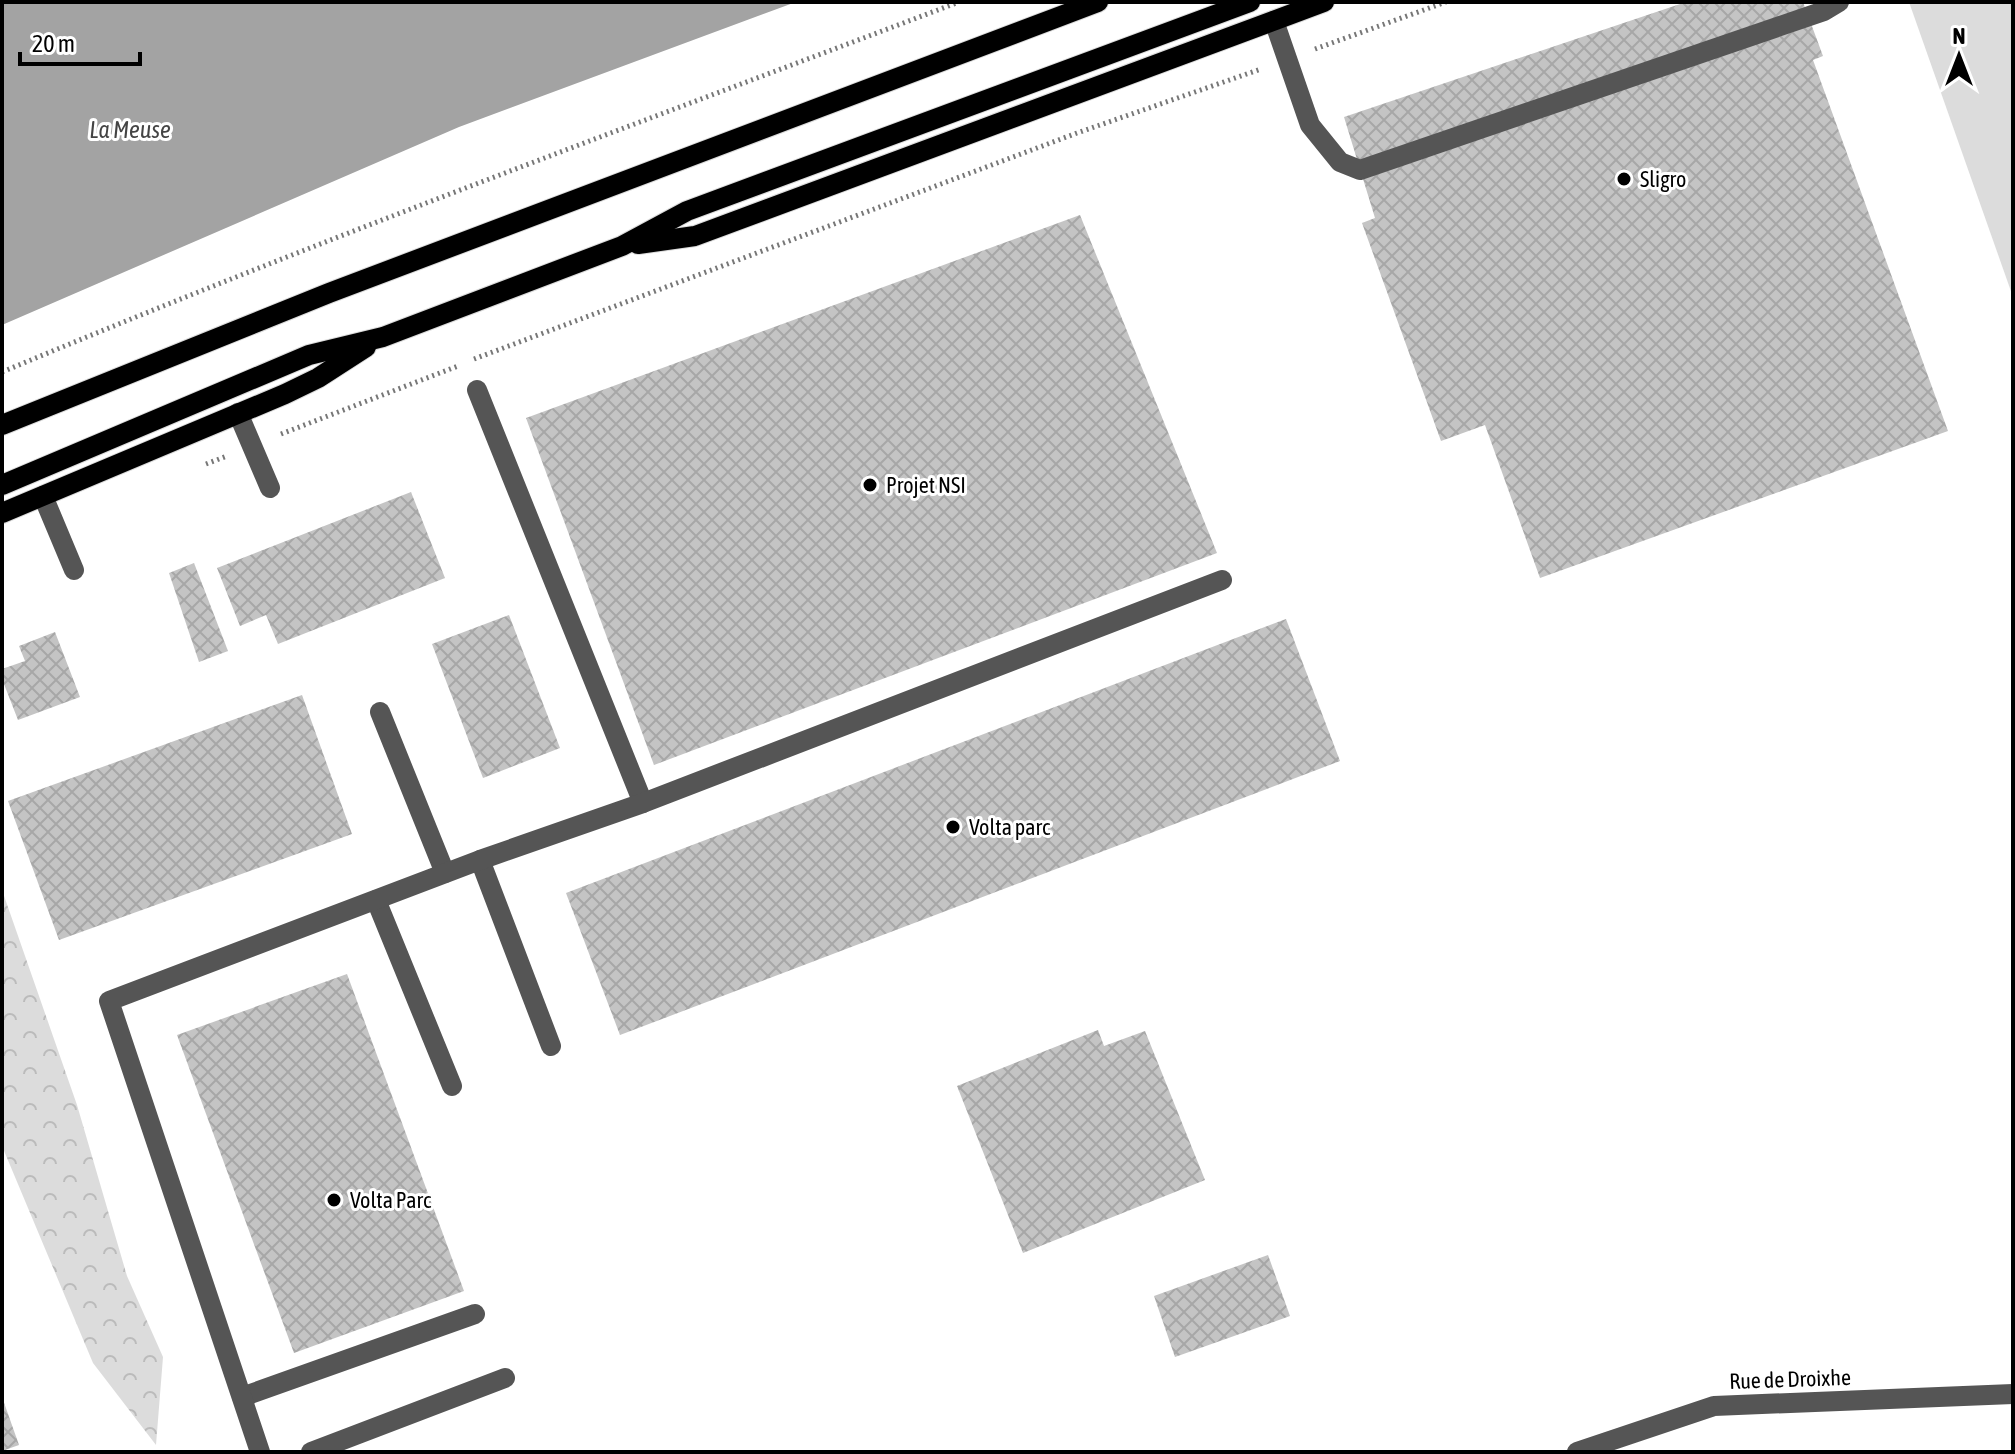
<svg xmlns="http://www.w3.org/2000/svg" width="2015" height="1454" viewBox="0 0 2015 1454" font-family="'Asap Condensed',sans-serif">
<defs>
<pattern id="forest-crowns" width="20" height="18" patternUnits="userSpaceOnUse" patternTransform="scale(2)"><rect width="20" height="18" fill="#dcdcdc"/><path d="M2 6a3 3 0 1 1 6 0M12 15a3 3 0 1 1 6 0" fill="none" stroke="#bbb"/></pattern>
<pattern id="building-cross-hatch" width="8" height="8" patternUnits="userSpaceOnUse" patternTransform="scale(2)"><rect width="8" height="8" fill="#c4c4c4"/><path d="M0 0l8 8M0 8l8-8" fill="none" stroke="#a7a7a7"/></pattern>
</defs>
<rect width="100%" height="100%" fill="#fff"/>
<path fill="#dcdcdc" d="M1909 2H2013V297Z"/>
<path fill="url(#forest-crowns)" d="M2 890 77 1105 127 1276 163 1357 156 1445 93 1363 2 1146Z"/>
<path fill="#a3a3a3" d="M2 2H796L459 127 2 325Z"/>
<g fill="url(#building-cross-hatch)">
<path d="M1686 2H1803L1823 56 1813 60 1948 431 1540 578 1485 425 1441 441 1362 223 1375 218 1344 117Z"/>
<path d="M1080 215 1217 553 654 765 526 418Z"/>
<path d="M411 492 445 578 278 644 266 615 240 626 217 568Z"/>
<path d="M194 563 228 651 199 662 169 573Z"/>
<path d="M509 615 560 748 483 778 432 644Z"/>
<path d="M1286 619 1340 761 620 1035 566 893Z"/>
<path d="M55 632 80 697 18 720 2 679V669L25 661 19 646Z"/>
<path d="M302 695 352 834 59 940 8 801Z"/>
<path d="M347 974 464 1291 294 1353 177 1035Z"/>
<path d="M1098 1030 1104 1046 1145 1031 1205 1180 1023 1253 957 1086Z"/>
<path d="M1268 1255 1290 1316 1175 1357 1154 1296Z"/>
<path d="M2 1397 19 1445 2 1451Z"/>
</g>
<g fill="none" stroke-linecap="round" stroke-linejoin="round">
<defs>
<g id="major">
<path d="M638 244 695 236 1324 2"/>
<path d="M2 425 329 293 1098 2"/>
<path d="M2 485 309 355 383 337 622 246 687 211 1250 2"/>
<path d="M2 513 285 394 318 378 366 347"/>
</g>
</defs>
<use href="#major" stroke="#dbdbdb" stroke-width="22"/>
<g stroke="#777" stroke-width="5" stroke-dasharray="2 4" stroke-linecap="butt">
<path d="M1315 49 1446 2"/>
<path d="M474 359 1077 133 1261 69"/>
<path d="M2 372C318 240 639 123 959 2"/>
<path d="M281 434 458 366"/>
<path d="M206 464 227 456"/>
</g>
<g stroke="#555" stroke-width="20">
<path d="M1274 21 1310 125 1340 162 1360 170 1824 11 1839 2"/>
<path d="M477 390 643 803"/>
<path d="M238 413 270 488"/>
<path d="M43 496 74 570"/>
<path d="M380 712 445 873"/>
<path d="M480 860 551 1046"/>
<path d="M376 900 452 1086"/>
<path d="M242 1397 475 1314"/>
<path d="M260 1452 109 1001 480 860 643 803 1222 580"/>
<path d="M311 1452 505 1378"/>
<path d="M1577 1452 1714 1406 2013 1394"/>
</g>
<use href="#major" stroke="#000" stroke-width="20"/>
</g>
<g fill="#000" stroke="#fff" stroke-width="3">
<circle cx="1624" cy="179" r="8"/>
<circle cx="870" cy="485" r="8"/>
<circle cx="953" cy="827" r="8"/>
<circle cx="334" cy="1200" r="8"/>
</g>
<g text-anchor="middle" stroke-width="6" stroke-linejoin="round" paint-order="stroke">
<g font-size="22" fill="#000" stroke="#fff" text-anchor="start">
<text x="1640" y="187">Sligro</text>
<text x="886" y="493">Projet NSI</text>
<text x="969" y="835">Volta parc</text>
<text x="350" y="1208">Volta Parc</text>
</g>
<g font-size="22" fill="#000" stroke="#fff">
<text transform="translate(1790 1379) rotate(-2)" y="8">Rue de Droixhe</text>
</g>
<g font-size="24" font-style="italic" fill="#444" stroke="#fff">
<text x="130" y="138">La Meuse</text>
</g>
</g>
<rect width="2015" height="1454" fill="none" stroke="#000000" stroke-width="8"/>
<g transform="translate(1959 56)" stroke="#ffffff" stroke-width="6" paint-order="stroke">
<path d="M0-6L14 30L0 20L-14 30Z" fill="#000000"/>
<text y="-12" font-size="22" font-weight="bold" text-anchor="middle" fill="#000000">N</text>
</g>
<path d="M20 52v12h120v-12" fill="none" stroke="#000000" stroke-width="4"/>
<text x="32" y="52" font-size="24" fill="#000000" stroke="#ffffff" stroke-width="6" paint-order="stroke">20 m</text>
</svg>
